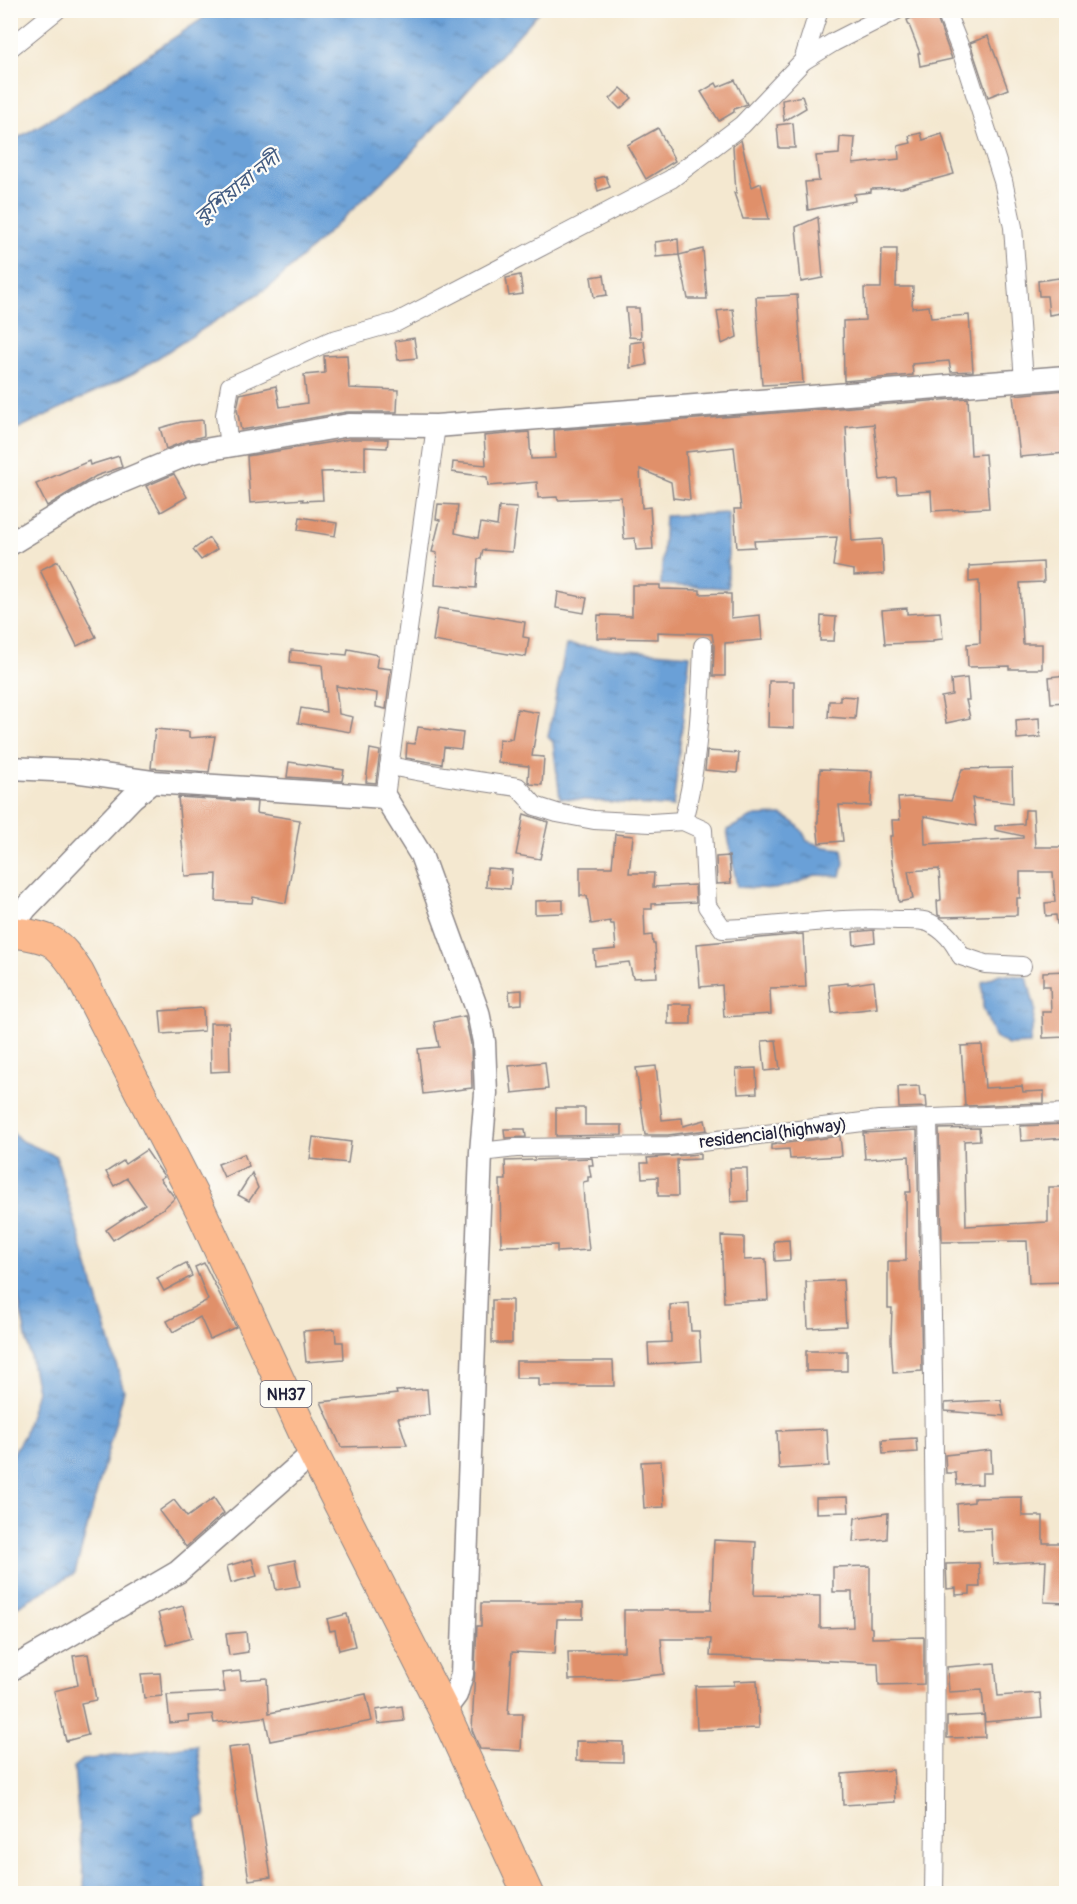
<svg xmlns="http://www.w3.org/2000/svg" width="1077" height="1904" viewBox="0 0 1077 1904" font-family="Pangolin,'Noto Sans Bengali',sans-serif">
<defs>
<pattern id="water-ripples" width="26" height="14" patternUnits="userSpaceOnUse" patternTransform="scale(1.5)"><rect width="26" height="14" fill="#6aa0d7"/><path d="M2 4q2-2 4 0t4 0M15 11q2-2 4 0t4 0" fill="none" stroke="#5782b0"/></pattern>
</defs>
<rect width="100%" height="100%" fill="#fdfcf7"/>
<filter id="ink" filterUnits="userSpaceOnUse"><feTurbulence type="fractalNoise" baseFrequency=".0167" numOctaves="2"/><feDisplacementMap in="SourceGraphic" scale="12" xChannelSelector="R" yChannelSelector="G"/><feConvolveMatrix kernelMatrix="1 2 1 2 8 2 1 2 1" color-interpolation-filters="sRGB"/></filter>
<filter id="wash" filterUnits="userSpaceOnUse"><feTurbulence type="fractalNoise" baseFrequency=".008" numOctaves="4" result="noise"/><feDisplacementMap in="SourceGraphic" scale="24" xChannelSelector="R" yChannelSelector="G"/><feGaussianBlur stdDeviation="1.35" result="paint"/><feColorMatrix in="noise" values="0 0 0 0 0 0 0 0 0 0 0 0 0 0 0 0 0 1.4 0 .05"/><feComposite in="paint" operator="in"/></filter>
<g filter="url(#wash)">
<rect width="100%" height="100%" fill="#f4e8d0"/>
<g fill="url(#water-ripples)" stroke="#466189" stroke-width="1.5">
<path d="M214 11H540L404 161 272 285 134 373 11 432V142L63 112Z"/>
<path d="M728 513V588L661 585 665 516Z"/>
<path d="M566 645 690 655 673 807 560 798 553 742 548 737Z"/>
<path d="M781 815C794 821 802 827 807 841L825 847 842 849 844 863 841 876 814 875 797 883 775 889 737 887 727 830 754 816Z"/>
<path d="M1000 974 1027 977 1035 1009 1030 1044 1008 1045 994 1037 983 1007 982 982Z"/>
<path d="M11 1130 20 1140 56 1156 124 1391 75 1573 11 1610V1457L24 1435 37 1391 11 1262Z"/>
<path d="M197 1745 206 1816 196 1818 204 1893H85L74 1767 83 1760Z"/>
</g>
<g id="blocks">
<g fill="#e0906b">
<path d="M930 10H934L952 59 920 66 918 53H920L907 20Z"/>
<path d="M988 36 1008 89 988 97 970 43Z"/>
<path d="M735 80 747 104 734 109V112L719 121 701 92 716 83 718 87Z"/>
<path d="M621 88 632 98 620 109 610 99Z"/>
<path d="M802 96 806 108 784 121 782 100Z"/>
<path d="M793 123 795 148H779L777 125Z"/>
<path d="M658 128 675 161 646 179 627 145Z"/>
<path d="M921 133 923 140 942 134 954 174 902 188 871 189V192L854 194 855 201 808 210 805 182 819 181 816 156 839 154 840 137 855 138 853 164 899 159 898 146 911 143 909 136Z"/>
<path d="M741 140 752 187 761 183 769 219H743L734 193H736L733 146Z"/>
<path d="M606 176 610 187 598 191 595 179Z"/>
<path d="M818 217 823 278 801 282 796 227Z"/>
<path d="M678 239 679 255 656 257 655 242Z"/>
<path d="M703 249 707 299H688L679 255Z"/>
<path d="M882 249H897L896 287H913L912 308 929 306 931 318 969 315 973 371 951 372 949 361 912 364 913 375 844 381 843 321 865 320 864 288H881Z"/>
<path d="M520 275 523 294 509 296 506 278Z"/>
<path d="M604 275 607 295 594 297 591 277Z"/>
<path d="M1066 277V312L1049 315 1047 296H1039L1038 281Z"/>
<path d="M797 295 803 383 762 385 756 297Z"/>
<path d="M626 308H639L641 338 629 337Z"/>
<path d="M733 309 737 337 722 344 717 311Z"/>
<path d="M414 338 417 358 398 360 395 341Z"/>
<path d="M644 341 647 365 630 368V343Z"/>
<path d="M347 355 349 388 398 390 397 412H347L241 430 237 409 240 394 276 386 280 407 307 403 304 375 325 373 324 356Z"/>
<path d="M1066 390V453L1020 457 1013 395Z"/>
<path d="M968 398 971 455 985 454 989 508 932 511 931 491 897 493 896 478 880 480 874 424 846 427 852 541 882 539 884 574 854 576V570L833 566 837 537 754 541 755 547 737 548 734 509H741L734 447 686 452 690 500 673 498 671 482 640 469 642 508 650 507 653 549 636 550 635 538 624 539 621 497 558 500 557 497 538 498 537 482 488 486 487 477 452 472 453 462 486 465 484 436 529 432 531 459 555 458 554 430Z"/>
<path d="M203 420 204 436 188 440 166 449 160 428 181 422Z"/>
<path d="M350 439H388L387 448 365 447V471L321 472 323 500 302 501 303 499 250 503 247 456Z"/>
<path d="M119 456 122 467 96 476 47 506 36 484 89 461 90 465Z"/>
<path d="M174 474 187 497 161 512 146 486Z"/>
<path d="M438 504 458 505 455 533 478 538 481 523 497 526 499 507 517 508 512 552 483 550 481 559H478L476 588 435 585 437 553 432 552 440 520 436 519Z"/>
<path d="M300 517 337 523 335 536 298 530Z"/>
<path d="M209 538 217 549 201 560 193 550Z"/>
<path d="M58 561 96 637 77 646 40 570Z"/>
<path d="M1043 562 1044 582 1020 583 1023 644H1042V669H1009V666L968 667 967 644 980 643 979 581 969 582V566Z"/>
<path d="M632 585H660V589L700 590V594L727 593V594H731V618L760 615 762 640 725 643V676H713L714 646 712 634 658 632V639L597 638 598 615 632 616Z"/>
<path d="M558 592 587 598 584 613 556 608Z"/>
<path d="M438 608 525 622 523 637 529 638 526 657 433 641Z"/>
<path d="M907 608V614L940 612 943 639 933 640V642L885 644 882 610Z"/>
<path d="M821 616 836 617 834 641H820Z"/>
<path d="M348 649 378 655 376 667 391 669 386 709 376 707 377 693 336 686 339 714 353 717 350 732 298 723 301 708 326 712 322 665 290 662 291 650 347 655Z"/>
<path d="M1066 675V702L1051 703 1049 677Z"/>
<path d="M967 678 969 700H966L970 718 946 723 941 697 952 695 951 680Z"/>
<path d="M769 681H794V728L768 727Z"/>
<path d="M840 696 857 697 855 719 828 717 829 701H840Z"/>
<path d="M517 709 539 713 532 756 544 757 542 785 530 784 528 781 529 766 498 763 499 739 509 740V738L512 739Z"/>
<path d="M1039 718 1040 737 1017 739 1016 720Z"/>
<path d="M418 727 463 733 461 749 444 747 442 764 406 758 407 743 415 744Z"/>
<path d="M155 729 189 732V738L215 736 209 772 151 768Z"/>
<path d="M370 749 380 751 376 783 366 782Z"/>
<path d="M707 751 739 753 737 773 705 770Z"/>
<path d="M289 762 344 770 342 781 287 777Z"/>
<path d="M1012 768 1013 803 972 798 976 826 924 816 925 844 1023 838V836L995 830V826L1024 824 1025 810H1033L1035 847H1066V924H1057L1056 915 1046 916 1045 903 1055 902 1053 872H1020V898H1017V915L942 917 938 915 937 901 941 900 939 869 908 871 913 899 899 902 892 863 890 836H893L892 820H900L898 798 913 797 951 801 962 769Z"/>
<path d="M820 769 872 771 871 806 839 805 843 841 819 843 817 822H818Z"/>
<path d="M178 797 257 802 256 813 300 820 286 903 253 897 252 903 216 901 217 874 185 876Z"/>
<path d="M524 814 548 822 540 859 516 855Z"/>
<path d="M615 834 633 836 629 873H654L653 887 695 885 696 902 652 904V909H644L645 936 652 935 653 944H655L657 977 633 978 629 962 595 966 594 951 616 949 614 924H611L610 921 591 924 587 896H580V867H612Z"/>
<path d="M729 856 731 883 717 884 716 857Z"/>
<path d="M487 868 512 870 510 889 486 887Z"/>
<path d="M563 900V913L535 914V901Z"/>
<path d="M874 930 875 942 854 945 853 932Z"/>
<path d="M803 934 806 987 770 988 771 1014 724 1017 722 985 700 987 697 944Z"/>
<path d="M1066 971V1037L1043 1038 1042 1012H1051L1050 986H1043V972Z"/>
<path d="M874 981 877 1008 832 1013 829 985 848 983V985Z"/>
<path d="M522 990V1004L510 1005 509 991Z"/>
<rect x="668" y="1004" width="23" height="20"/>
<path d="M203 1008 204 1031 162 1034 160 1011Z"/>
<path d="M465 1016 471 1044 472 1088 423 1094 418 1049 439 1047 434 1022Z"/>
<path d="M210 1023H229L230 1071 211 1072Z"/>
<path d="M776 1040 780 1069 765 1071 762 1041Z"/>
<path d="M982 1045 985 1088 1022 1086 1023 1092 1044 1091V1103L965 1106 961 1046Z"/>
<path d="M545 1062 548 1089 512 1093 509 1066Z"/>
<path d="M656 1066 662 1120 682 1118 683 1126 705 1120 707 1130 668 1135H645L636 1068Z"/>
<path d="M756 1068 757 1093 738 1094 736 1069Z"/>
<path d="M919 1086 920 1096H926L927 1107 899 1108 898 1087Z"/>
<path d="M556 1108H585V1125H622V1135L556 1136Z"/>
<path d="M1066 1124V1138L1021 1141 1020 1126Z"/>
<path d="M979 1128 980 1140 964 1141 966 1226 1048 1222V1187H1066V1282L1029 1283 1027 1241 942 1242 939 1129Z"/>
<path d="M504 1129H525L526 1137 505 1138Z"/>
<path d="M917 1130 922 1371 893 1373 891 1340 892 1308H888V1261H906V1192H911L909 1156 865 1159 863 1133Z"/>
<path d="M840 1136 842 1156 790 1159 789 1149 771 1150V1145Z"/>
<path d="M313 1137 351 1142 348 1163 310 1159Z"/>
<path d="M146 1150 164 1176 160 1179 175 1198 164 1208 113 1240 106 1230 145 1204 127 1178 114 1186 106 1172 123 1161 125 1164Z"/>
<path d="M244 1154 249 1166 224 1177 218 1164Z"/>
<path d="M700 1154V1159L677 1160 678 1196H658V1177L642 1178 641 1163H648L647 1158Z"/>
<path d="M592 1158 593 1165H589L591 1177H588V1181L583 1182 584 1204 589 1250 557 1252V1245L501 1246 500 1180H506L505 1161Z"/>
<path d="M730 1168H747L748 1201 731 1202Z"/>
<path d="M252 1173 258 1188 249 1201 238 1195Z"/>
<path d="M721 1236 744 1237V1260L766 1259 768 1300 724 1302Z"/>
<path d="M789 1240 790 1260 775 1261 774 1241Z"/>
<path d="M186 1263 192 1276 164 1291 157 1278Z"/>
<path d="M204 1263 236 1327 210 1339 200 1317 173 1332 167 1321 208 1300 195 1267Z"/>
<path d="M843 1280 846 1326 808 1328 806 1282Z"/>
<rect x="492" y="1300" width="20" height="43"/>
<path d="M689 1303 691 1331H699L701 1361 649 1364 648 1343 671 1342 670 1305Z"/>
<path d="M335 1329 336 1342H343L344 1359 306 1362 303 1331Z"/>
<rect x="806" y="1351" width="41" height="20"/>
<path d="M516 1361H613L614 1386H539V1378H516Z"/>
<path d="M427 1389 429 1415 398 1418 407 1445 341 1447 321 1402 397 1394 396 1391Z"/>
<path d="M1001 1400 1004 1416 945 1411V1403Z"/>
<path d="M827 1429 829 1466 779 1469 777 1431Z"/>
<path d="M916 1438 917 1452 883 1454 882 1440Z"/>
<path d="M991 1450 992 1473H982V1484L957 1485 956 1473H946L945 1455Z"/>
<path d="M661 1461 664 1507 644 1508 641 1462Z"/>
<path d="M848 1497 849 1512 816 1513V1498Z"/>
<path d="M1022 1497V1516H1043V1543H1066V1603L1044 1602 1046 1561 993 1564 991 1528 958 1529 957 1504 974 1502V1498Z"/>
<path d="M214 1498 224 1513 186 1547 159 1511 174 1500 187 1517Z"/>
<path d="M888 1513 887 1539 853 1542 855 1518Z"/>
<path d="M714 1540 756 1542 754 1595 820 1596V1628L853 1627 852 1592H833V1567L870 1566V1627L872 1628V1638L924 1637V1684L879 1685 878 1663 710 1656 711 1639H661L664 1674 621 1679 569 1680 568 1652 624 1651V1610H711Z"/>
<path d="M252 1559 257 1576 231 1583 227 1566Z"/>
<path d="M295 1560 300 1586 276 1590 271 1565Z"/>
<path d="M979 1563 980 1587H970V1594L956 1595V1588L947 1589 946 1564Z"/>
<path d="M481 1603H583V1619H557L555 1654 512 1652 508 1714H523L521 1751 480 1749 472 1730 477 1626H481Z"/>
<path d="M183 1606 192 1638 167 1645 158 1613Z"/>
<path d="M347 1614 355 1646 339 1650 335 1630 330 1631 327 1619Z"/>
<path d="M246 1632 248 1652 229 1655 226 1634Z"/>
<path d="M88 1654 96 1700 81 1703 88 1735 66 1741 54 1691 78 1685 73 1656Z"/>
<path d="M995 1663 998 1696 1040 1693 1042 1717 985 1722 982 1690 949 1692 947 1667Z"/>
<path d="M240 1671 241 1680 267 1678 269 1713 366 1694 372 1721 270 1741 265 1717 214 1723 212 1714 188 1716 189 1721 170 1723 167 1695 225 1692 222 1673Z"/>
<path d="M160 1673 162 1696 144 1698 141 1674Z"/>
<path d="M757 1680 759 1728 697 1730 695 1686 734 1685V1681Z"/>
<path d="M402 1706 404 1721 378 1724 376 1710Z"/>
<path d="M984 1715 985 1737 947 1738V1717Z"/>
<path d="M576 1741 623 1742V1762L576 1761Z"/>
<path d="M249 1745 271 1877 249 1880 228 1748Z"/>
<path d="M893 1770 895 1802 843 1805 842 1774Z"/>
</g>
</g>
</g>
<g filter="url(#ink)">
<use href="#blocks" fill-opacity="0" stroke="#8b8586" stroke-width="1.5"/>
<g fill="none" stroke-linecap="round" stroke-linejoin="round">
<defs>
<g id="minor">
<path d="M945 10 961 50 1003 181 1013 227 1024 381"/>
<path d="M10 48 57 10"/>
<path d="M803 61 834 42 897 10"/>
<path d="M229 446 225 415 230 386 330 341 397 322 671 179 742 125 803 61 819 10"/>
<path d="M389 766 444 776 518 787 535 806 557 813 594 820 651 823 683 821 703 830 707 906 723 929C782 927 839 916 898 920 908 920 922 919 930 923 946 931 953 941 961 956L985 964 1022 966"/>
<path d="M385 797 436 426"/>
<path d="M683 821C698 764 701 705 703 646"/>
<path d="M928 1119C934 1377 938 1635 934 1894"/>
<path d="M481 1152 516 1148 669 1146 879 1120 1066 1113"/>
</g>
<g id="tertiary">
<path d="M10 544 92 494 193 452 349 425 436 426 1066 377"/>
<path d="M10 768 74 771 152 782 385 797 421 855 478 1012 484 1042 486 1093 481 1152 462 1674 456 1695 444 1711"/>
<path d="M10 930 26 908 132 798 152 782"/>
<path d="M10 1670 178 1572 313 1453"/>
</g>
<path id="trunk" d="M10 932C50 937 57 939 79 973L201 1211 313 1453 444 1711 528 1894"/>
</defs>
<use href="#minor" stroke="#8b8586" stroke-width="20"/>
<use href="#tertiary" stroke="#8b8586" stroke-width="25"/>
<use href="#trunk" stroke="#8b8586" stroke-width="32"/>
<use href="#minor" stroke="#fff" stroke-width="18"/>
<use href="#tertiary" stroke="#fff" stroke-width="22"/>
<use href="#trunk" stroke="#fcba8e" stroke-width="30"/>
</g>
</g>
<g text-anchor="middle" stroke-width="4.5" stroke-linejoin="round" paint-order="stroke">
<rect fill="#fdfcf7" stroke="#646373" stroke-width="1.5" x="260.5" y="1381" width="51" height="26" rx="4.5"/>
<g font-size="16" font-weight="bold" fill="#22223b">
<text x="286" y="1400">NH37</text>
</g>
<g font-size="18" fill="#22223b" stroke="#fdfcf7">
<text transform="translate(773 1133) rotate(-7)" y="6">residencial(highway)</text>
</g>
<g font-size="20" font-style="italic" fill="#425b81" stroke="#fdfcf7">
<text transform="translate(237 187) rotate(-39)" y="7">কুশিয়ারা নদী</text>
</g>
</g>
<rect width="1077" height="1904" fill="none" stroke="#fdfcf7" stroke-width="36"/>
</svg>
